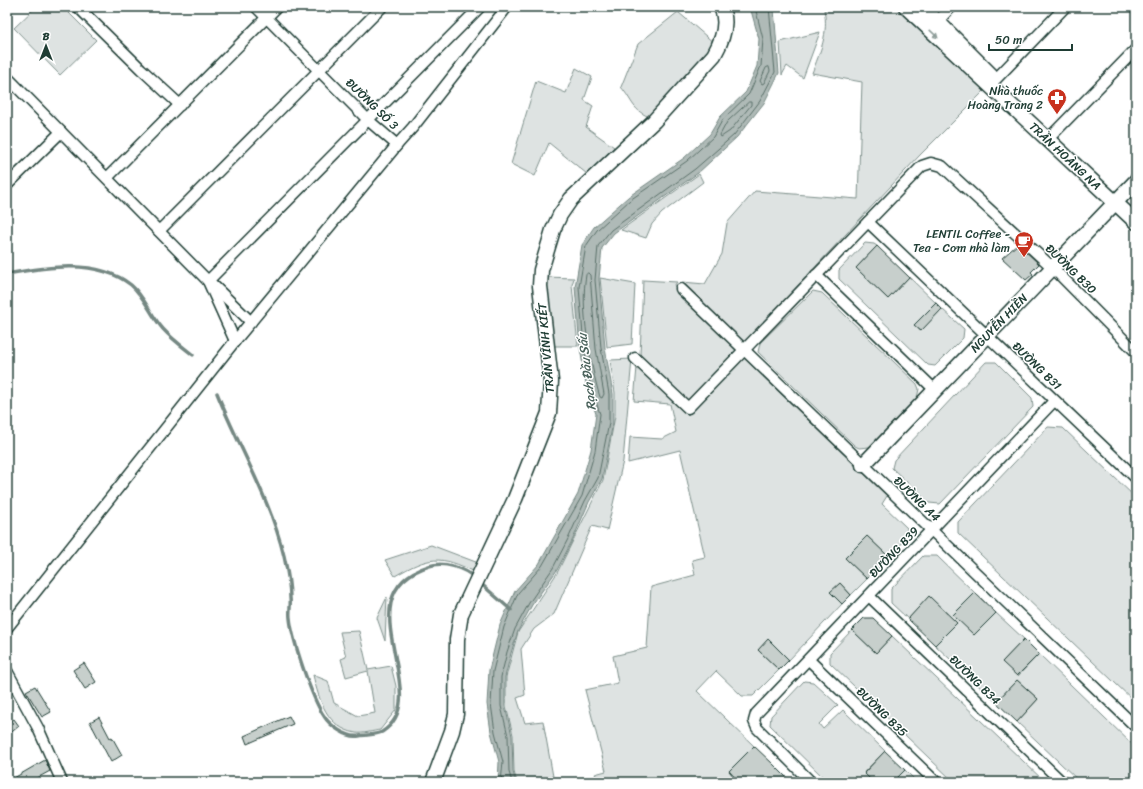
<svg xmlns="http://www.w3.org/2000/svg" width="1143" height="789" viewBox="0 0 1143 789" font-family="Sriracha,sans-serif">
<rect width="100%" height="100%" fill="#fff"/>
<filter id="ink" filterUnits="userSpaceOnUse"><feTurbulence type="fractalNoise" baseFrequency=".025" numOctaves="2"/><feDisplacementMap in="SourceGraphic" scale="8" xChannelSelector="R" yChannelSelector="G"/><feConvolveMatrix kernelMatrix="1 2 1 2 8 2 1 2 1" color-interpolation-filters="sRGB"/></filter>
<g filter="url(#ink)">
<g fill="#dee3e2" stroke="#7e908b">
<path d="M36 7H63L96 40 60 75 14 28Z"/>
<path d="M854 7H902L984 91 920 155 744 343 682 282 705 284 722 254 727 223 755 191 858 199 862 82 812 73C820 52 829 33 824 10Z"/>
<path d="M678 12 714 43 704 58 652 118C632 111 633 101 621 87L638 44Z"/>
<path d="M820 32 803 78 787 66 782 75 780 42Z"/>
<path d="M576 68 592 77 584 100 593 106 586 127 614 147 587 174 549 143 535 176 511 164 536 81 566 93Z"/>
<path d="M699 174 703 182 662 213 652 224 646 238 621 230Z"/>
<path d="M865 243 874 244 877 246 856 268 888 299 909 277 936 303 915 325 920 331 942 309 964 329 963 338 935 366 928 365 839 279V270Z"/>
<path d="M546 277 574 278 572 285 578 346H552Z"/>
<path d="M600 278 635 284 632 344 607 347Z"/>
<path d="M643 280 677 282 674 286 736 350 688 402 640 355Z"/>
<path d="M813 291 822 293 917 384 919 389 917 398 869 447 859 448 855 446 758 352 760 343Z"/>
<path d="M744 358 887 496 882 504 907 528 908 537 889 557 867 536 845 558 867 579 851 595 840 583 831 592 842 604 789 660 768 640 758 650 779 670 753 696H742L716 671 697 691 754 746 729 771 739 782H599L595 774 606 771 585 690 618 683 613 656 647 648 651 587 695 575 692 560 705 557 680 450 628 463 630 437 662 439 676 432 670 404 634 401 637 367 688 415Z"/>
<path d="M632 359 623 461 607 530 592 526 554 614 534 629 521 649 525 695 517 698 525 723 543 721 554 782H517L514 772 513 735 506 706V677L518 632 557 573 603 480 615 416V393L610 360Z"/>
<path d="M986 362H996L1032 398 1033 407 940 504 929 503 892 468 894 460Z"/>
<path d="M1048 427 1063 428 1136 498V703L958 533V522Z"/>
<path d="M431 545 481 564 475 572C440 555 429 556 395 576L385 560Z"/>
<path d="M923 556H937L975 593 953 615 959 621 981 598 986 603 965 625 974 635 996 613 1024 639 1003 661 1018 676 1039 654 1136 748V777L1129 782H1080L1017 722 1038 699 1017 680 996 702 935 645 956 622 929 597 908 619 891 603V589Z"/>
<path d="M387 597 385 641 377 618Z"/>
<path d="M852 630 876 653 892 636 1045 782H954L830 663V653Z"/>
<path d="M359 631 368 670 391 666 396 686V710L380 730C373 731 363 734 356 733 327 728 319 700 313 675L328 681 334 703 358 716 375 713 368 671 346 677 341 659 346 657 340 632Z"/>
<path d="M804 681 813 682 838 705 819 724 823 729 843 710 885 751 864 772 873 782H828L770 725 771 716Z"/>
<path d="M905 770 917 782H893Z"/>
</g>
<path fill="#afbab7" stroke="#758883" d="M750 7H773L774 9 779 73 764 103 737 137 698 173 614 233 602 248 599 279 605 348 613 394V423L602 479 589 502 573 539 557 570 532 605 518 631 511 653 505 677V706L512 736 513 772 516 782H498L499 762 491 732 487 704 489 670 500 625 515 591 539 564 578 494 591 450 596 414 586 384 580 348 575 287 582 245 594 227 628 197 684 158 710 134 720 117 746 92 757 66 759 39Z"/>
<g fill="none" stroke-linecap="round" stroke-linejoin="round">
<g stroke="#596f68" stroke-width="1">
<path d="M769 67 770 71 764 83 762 84 760 81 766 68Z"/>
<path d="M749 102H751V105L730 131 721 137 720 135 727 122Z"/>
<path d="M588 273 590 275 596 349 604 394 602 398 600 397C590 365 580 307 586 275Z"/>
<path d="M501 782 503 762 495 732 491 704 493 671 504 627 518 593 542 566 582 496 595 451 600 414 590 383 584 347 579 287 586 246 597 230 630 200 687 161 713 137 723 119 749 94 761 66 763 39 755 7"/>
<path d="M512 782 509 772 508 736 501 706V677L507 652 515 629 529 603 553 568 569 537 585 501 598 478 609 423V394L601 348 595 280 598 246 611 230 695 169 734 135 760 101 775 72 769 7"/>
</g>
<g stroke="#758883" stroke-width="3.5">
<path d="M7 274C46 267 97 258 131 285 145 297 151 316 163 329 172 339 183 347 193 355"/>
<path d="M217 393C239 448 270 498 284 556 287 569 290 585 290 598 291 605 289 611 290 618 292 639 312 699 324 716 330 726 347 738 359 736 366 735 376 735 382 732 438 697 340 594 429 566 444 561 464 568 475 578"/>
<path d="M479 582 511 610"/>
</g>
</g>
<g fill="#c7cfcc" stroke="#1f3d34">
<path d="M1018 244 1039 264 1031 272 1033 274 1026 280 1002 258Z"/>
<path d="M877 246 909 277 888 299 856 268Z"/>
<path d="M936 303 942 309 921 331 914 325Z"/>
<path d="M867 536 889 557 867 579 845 558Z"/>
<path d="M840 583 851 595 842 604 830 592Z"/>
<path d="M975 593 996 613 974 635 953 615Z"/>
<path d="M929 596 957 623 935 645 908 619Z"/>
<path d="M864 618H873L892 636 876 653 852 630Z"/>
<path d="M768 639 789 660 779 670 758 650Z"/>
<path d="M1024 639 1039 654 1017 676 1002 662Z"/>
<path d="M84 663 96 682 85 689 73 670Z"/>
<path d="M1017 680 1038 699 1017 722 996 702Z"/>
<path d="M35 686 51 712 42 717 26 691Z"/>
<path d="M289 716 293 724 247 744 244 736Z"/>
<path d="M99 717 110 738 112 737 122 755 111 762 90 722Z"/>
<path d="M14 719 19 726 7 736V724Z"/>
<path d="M754 746 773 764 791 782H739L729 771Z"/>
<path d="M885 751 905 770 893 782H873L864 773Z"/>
<path d="M45 760 50 771 30 782H7Z"/>
</g>
<g fill="none" stroke-linecap="round" stroke-linejoin="round">
<defs>
<g id="street">
<path d="M78 7 141 69 180 105"/>
<path d="M256 7 368 120 397 145 413 127 507 7"/>
<path d="M938 21 951 7"/>
<path d="M7 77 208 281 480 7"/>
<path d="M995 80 1065 7"/>
<path d="M1053 134 1136 49"/>
<path d="M107 178 277 7"/>
<path d="M7 185 61 132"/>
<path d="M868 222 1136 478"/>
<path d="M159 231 382 7"/>
<path d="M816 275 935 390"/>
<path d="M208 281 235 341"/>
<path d="M213 285 251 322"/>
<path d="M681 289 1136 727"/>
<path d="M635 358 688 408 922 166 931 163 942 166 1053 268 1136 352"/>
<path d="M869 596 1062 782"/>
<path d="M7 628 235 341 397 145"/>
<path d="M809 660 936 782"/>
<path d="M7 671 38 728 62 782"/>
<path d="M811 782 757 728 754 721 756 714 1054 401"/>
</g>
<g id="secondary">
<path d="M906 7 1136 222"/>
<path d="M923 7 991 75"/>
<path d="M863 465 1136 181"/>
<path d="M433 782 452 731 456 714 457 639 461 614 515 499 549 413 551 381 540 286 541 270 553 230 560 215 571 199 654 121 714 55C722 41 729 23 721 7"/>
</g>
</defs>
<use href="#street" stroke="#1f3d34" stroke-width="13"/>
<use href="#secondary" stroke="#1f3d34" stroke-width="17"/>
<use href="#street" stroke="#fff" stroke-width="10"/>
<use href="#secondary" stroke="#fff" stroke-width="14"/>
</g>
<defs><path id="oneway-solid" d="M-6-.8H1V-3.2L6.5 0L1 3.2V.8H-6Z"/></defs>
<use fill="#8f9e9a" href="#oneway-solid" transform="translate(934 34) rotate(44)"/>
</g>
<defs>
<symbol id="pharmacy-pin" viewBox="-11 -11 22 30"><path d="M0 17L-7.5 6A9.5 9.5 0 1 1 7.5 6Z" fill="#c8321e" stroke="#fff"/><path d="M-2-6h4v4h4v4h-4v4h-4v-4h-4v-4h4Z" fill="#fff"/></symbol>
<symbol id="cafe-pin" viewBox="-11 -11 22 30"><path d="M0 17L-7.5 6A9.5 9.5 0 1 1 7.5 6Z" fill="#c8321e" stroke="#fff"/><path d="M-5.5-4.5H6V0H3Q3 3.5 0 3.5H-2.5Q-5.5 3.5-5.5 0ZM3-3.2v2h1.7v-2ZM-6 4.5H4V6H-6Z" fill="#fff"/></symbol>
</defs>
<g fill-rule="evenodd">
<use href="#pharmacy-pin" x="1046" y="87" width="22" height="30"/>
<use href="#cafe-pin" x="1013" y="230" width="22" height="30"/>
</g>
<g text-anchor="middle" stroke-width="3" stroke-linejoin="round" paint-order="stroke">
<g font-size="12" fill="#1f3d34" stroke="#fff" text-anchor="end">
<text x="1043" y="95">Nhà thuốc<tspan x="1043" dy="14">Hoàng Trang 2</tspan></text>
<text x="1010" y="238">LENTIL Coffee -<tspan x="1010" dy="14">Tea - Cơm nhà làm</tspan></text>
</g>
<g font-size="12" fill="#1f3d34" stroke="#fff">
<text transform="translate(372 104) rotate(44)" y="4">ĐƯỜNG SỐ 3</text>
<text transform="translate(1065 156) rotate(43)" y="4">TRẦN HOÀNG NA</text>
<text transform="translate(1071 269) rotate(44)" y="4">ĐƯỜNG B30</text>
<text transform="translate(999 323) rotate(-46)" y="4">NGUYỄN HIỀN</text>
<text transform="translate(546 348) rotate(-95)" y="4">TRẦN VĨNH KIẾT</text>
<text transform="translate(1037 366) rotate(44)" y="4">ĐƯỜNG B31</text>
<text transform="translate(917 499) rotate(44)" y="4">ĐƯỜNG A4</text>
<text transform="translate(894 552) rotate(-46)" y="4">ĐƯỜNG B39</text>
<text transform="translate(975 680) rotate(44)" y="4">ĐƯỜNG B34</text>
<text transform="translate(882 712) rotate(44)" y="4">ĐƯỜNG B35</text>
</g>
<g font-size="13" font-style="italic" fill="#4a625b" stroke="#fff">
<text transform="translate(586 372) rotate(-97)" y="5">Rạch Đầu Sấu</text>
</g>
</g>
<rect width="1143" height="789" fill="none" stroke="#fff" stroke-width="24"/>
<rect x="12" y="12" width="1119" height="765" fill="none" stroke="#1f3d34" stroke-width="1.5" filter="url(#ink)"/>
<g transform="translate(46 46)" stroke="#ffffff" stroke-width="3" paint-order="stroke">
<path d="M0-3L7 15L0 10L-7 15Z" fill="#1f3d34"/>
<text y="-6" font-size="11" font-weight="bold" text-anchor="middle" fill="#1f3d34">B</text>
</g>
<path d="M989 44v6h83v-6" fill="none" stroke="#1f3d34" stroke-width="2"/>
<text x="995" y="44" font-size="12" fill="#1f3d34" stroke="#ffffff" stroke-width="3" paint-order="stroke">50 m</text>
</svg>
